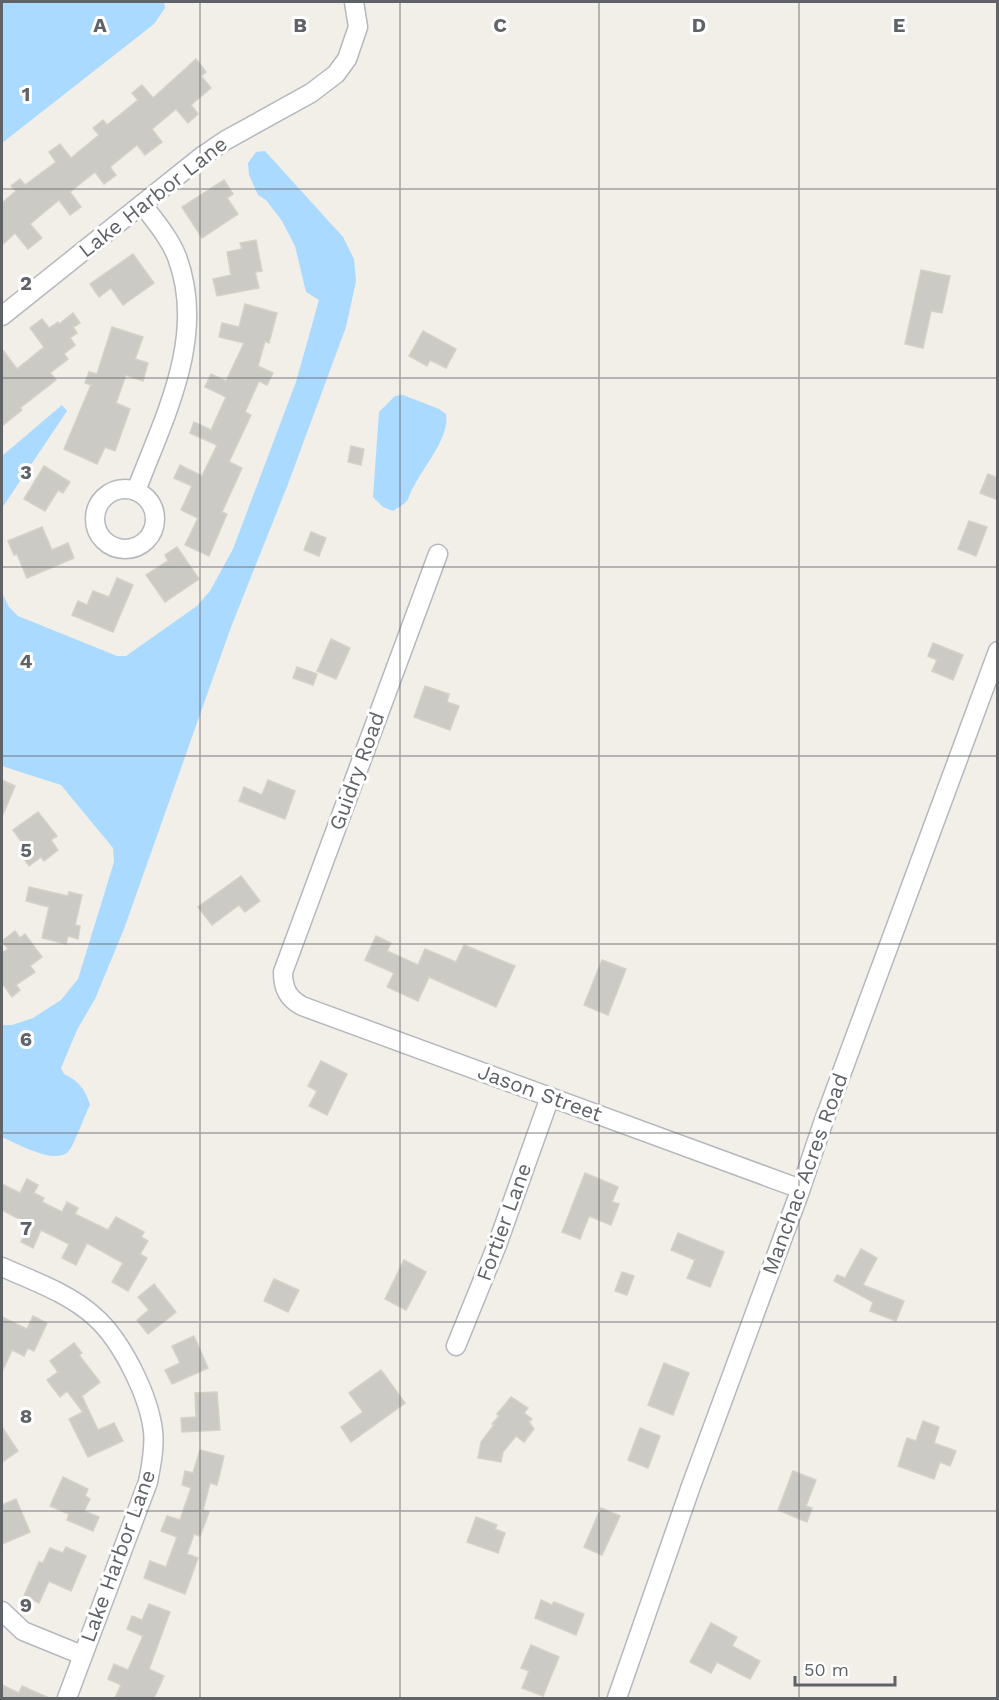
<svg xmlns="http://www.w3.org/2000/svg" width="999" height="1700" viewBox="0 0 999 1700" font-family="'Work Sans',sans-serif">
<rect width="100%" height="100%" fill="#f1efe8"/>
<g fill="#aadaff">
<path d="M2 2H164L165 8 154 24 2 143Z"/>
<path d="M265 151 343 237 354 259 356 281 346 327 288 484 231 627 124 929 95 999 77 1030 61 1068 64 1074C79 1081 85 1089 90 1105 85 1114 74 1146 68 1152 54 1165 16 1143 2 1137V1025H12L33 1018 61 1000 78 979 114 862 113 848 61 785 2 766V593L9 607 18 616 117 656H126L197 606 210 591 233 549 296 382 319 300 306 292 295 246 282 221 266 200 258 195 249 175 248 163 256 152Z"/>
<path d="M403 395 439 409 446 414C450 437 424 466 414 486 411 490 410 495 408 499 404 505 399 507 393 511L383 507 373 497 379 412 395 396Z"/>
<path d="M62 405 67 411 2 508V456Z"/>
</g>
<g fill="#cccac5" stroke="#d6d1c6" stroke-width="1.5">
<path d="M196 59 206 72 201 76 211 88 191 105 198 114 188 123 176 109 152 129 162 142 145 155 137 145 110 167 116 175 104 184 95 172 70 192 81 207 70 215 59 200 30 224 42 238 28 249 15 233 2 245V203L16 191 11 186 20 179 25 185 56 162 49 152 60 144 71 158 99 135 93 128 103 120 107 125 138 100 132 93 142 85 153 98Z"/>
<path d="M224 180 233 194 227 198 238 214 202 238 182 207Z"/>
<path d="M256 240 262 271 255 272 259 288 217 296 213 279 231 275 227 252 242 249 240 243Z"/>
<path d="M133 254 154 283 123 305 111 288 99 297 90 284Z"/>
<path d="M921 270 950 276 942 313 931 311 923 348 905 344Z"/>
<path d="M245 304 277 313 269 343 265 341 258 366 273 373 267 385 259 381 245 412 251 415 229 462 242 468 222 512 227 514 209 556 185 545 198 518 181 510 192 486 174 478 180 465 202 476 217 445 190 433 194 422 211 430 226 397 205 387 211 374 226 381 244 343 219 337 222 323 239 327Z"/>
<path d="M73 313 80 323 73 327 77 333 70 338 75 345 64 354 68 359 50 373 56 380 20 408 22 410 2 426V349L17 369 44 347 30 328 42 319 49 328 58 322 59 324Z"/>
<path d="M112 327 143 337 135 359 148 363 143 381 126 375 116 403 130 409 115 451 105 447 97 464 64 449 91 385 85 383 89 372 97 374Z"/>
<path d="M423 331 456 349 446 368 430 360 427 366 409 356Z"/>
<path d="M351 446 364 449 361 465 348 462Z"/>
<path d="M44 466 70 482 63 493 58 490 45 511 24 499Z"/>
<path d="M988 474 998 478V500L980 493Z"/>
<path d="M969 521 987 527 976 556 958 549Z"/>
<path d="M42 527 52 550 68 543 74 558 27 578 17 554 14 555 8 541Z"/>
<path d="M311 532 326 538 319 556 304 550Z"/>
<path d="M177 547 199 579 165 602 146 575 168 561 165 555Z"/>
<path d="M117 578 133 585 113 632 72 615 78 601 87 605 93 591 109 597Z"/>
<path d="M331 639 350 648 336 679 317 671Z"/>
<path d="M933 643 963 655 953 680 932 671 937 660 928 656Z"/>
<path d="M297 667 317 674 313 685 293 678Z"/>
<path d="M425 686 449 694 447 702 459 706 450 730 414 717Z"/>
<path d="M2 780 15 786 2 817Z"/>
<path d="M268 780 295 791 285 819 239 801 244 787 262 795Z"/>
<path d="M38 812 57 836 51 840 58 850 44 861 41 857 29 866 20 853 26 848 13 830Z"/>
<path d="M241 876 260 901 245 912 239 905 212 925 198 907Z"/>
<path d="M29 887 68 896 69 892 82 895 75 925 80 926 78 939 68 936 66 944 42 938 49 907 26 901Z"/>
<path d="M15 931 20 938 25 934 42 957 30 966 35 972 16 985 20 990 12 997 2 983V953L8 949 2 941Z"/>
<path d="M376 936 391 943 387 951 418 965 425 949 456 962 464 945 515 966 496 1007 429 977 418 1001 387 987 394 973 365 960Z"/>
<path d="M602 960 626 969 608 1015 584 1005Z"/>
<path d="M321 1061 347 1074 327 1115 309 1106 317 1091 308 1086Z"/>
<path d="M585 1173 618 1187 612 1202 619 1204 611 1225 589 1216 580 1239 562 1232Z"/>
<path d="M27 1179 38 1185 34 1193 44 1198 42 1202 62 1212 67 1202 78 1208 75 1214 108 1230 116 1217 144 1232 141 1237 148 1241 140 1254 147 1258 128 1291 112 1282 123 1263 87 1243 76 1265 62 1258 69 1244 41 1230 33 1248 21 1242 29 1224 2 1210V1184L20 1193Z"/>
<path d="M678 1233 724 1252 710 1287 687 1278 695 1260 671 1250Z"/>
<path d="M861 1249 877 1258 863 1285 904 1301 896 1321 870 1311 873 1302 834 1281 837 1275 845 1278Z"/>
<path d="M404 1260 426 1272 406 1310 385 1299Z"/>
<path d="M622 1272 634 1276 627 1295 615 1291Z"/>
<path d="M274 1279 299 1290 288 1312 264 1301Z"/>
<path d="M154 1284 176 1312 148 1334 137 1320 149 1310 138 1297Z"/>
<path d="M33 1316 47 1323 34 1351 28 1348 24 1356 12 1350 2 1372V1317L27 1329Z"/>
<path d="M194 1336 208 1368 172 1384 165 1370 180 1363 172 1346Z"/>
<path d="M74 1343 82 1353 79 1355 100 1382 82 1396 98 1430 114 1423 123 1441 88 1457 69 1419 83 1412 67 1391 60 1397 47 1380 58 1372 50 1361Z"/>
<path d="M664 1363 689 1373 673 1415 648 1405Z"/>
<path d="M381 1370 405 1403 351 1442 341 1427 363 1412 349 1393Z"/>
<path d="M217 1392 220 1430 182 1432 181 1418 196 1417 195 1393Z"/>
<path d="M511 1397 528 1408 524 1413 532 1419 529 1422 534 1429 524 1442 516 1436 503 1452 501 1462 478 1458 481 1442 494 1425 492 1424 499 1416 497 1414Z"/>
<path d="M923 1421 939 1427 934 1443 956 1451 950 1466 940 1462 934 1479 898 1466 907 1438 916 1441Z"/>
<path d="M2 1427 18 1451 2 1462Z"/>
<path d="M640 1428 660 1436 648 1468 628 1460Z"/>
<path d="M200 1450 224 1456 217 1485 210 1483 203 1510 209 1512 200 1536 194 1534 187 1554 198 1558 185 1594 144 1578 150 1561 166 1567 177 1537 161 1531 167 1516 180 1520 191 1488 182 1485 185 1471 193 1473Z"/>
<path d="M793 1471 816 1480 806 1506 812 1508 807 1522 778 1510Z"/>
<path d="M63 1477 88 1489 85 1496 90 1499 84 1511 99 1517 93 1531 67 1520 69 1514 50 1506Z"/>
<path d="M16 1499 30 1532 2 1544V1505Z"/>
<path d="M601 1508 620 1516 602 1555 584 1547Z"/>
<path d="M476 1517 497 1525 495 1529 505 1533 498 1553 467 1542Z"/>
<path d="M66 1547 86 1556 71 1591 49 1581 39 1603 24 1596 39 1562 43 1563 50 1548 63 1553Z"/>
<path d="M541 1600 552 1605 554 1602 584 1614 576 1635 535 1618Z"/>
<path d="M149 1604 170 1612 149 1669 164 1676 154 1698H115L121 1685 108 1679 114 1664 128 1670 143 1636 127 1629 132 1616 142 1620Z"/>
<path d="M711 1623 737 1637 732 1646 760 1661 750 1679 717 1662 711 1673 690 1662Z"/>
<path d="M531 1645 559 1657 543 1696 522 1688 529 1671 521 1668Z"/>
<path d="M2 1685 19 1693 22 1686 49 1698H2Z"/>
</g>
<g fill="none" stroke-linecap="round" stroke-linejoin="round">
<defs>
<g id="minor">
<path d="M2 316 201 157 226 140 311 93 336 74 347 59 358 27 354 2"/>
<circle cx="125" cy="519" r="30"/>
<path d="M136 491C164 417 207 337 177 257 169 237 155 221 142 204"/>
<path d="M438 554 283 972C283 987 287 998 302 1006L798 1188 800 1191"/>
<path d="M2 1267C33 1281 69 1293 95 1317 122 1341 149 1396 153 1431 155 1448 151 1466 148 1482L67 1698"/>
<path d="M456 1346 497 1245 550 1097"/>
<path d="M2 1611 23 1631 82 1655"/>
<path d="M617 1698 691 1486 800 1191 822 1126 998 651"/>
</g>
</defs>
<use href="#minor" stroke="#b5b8bc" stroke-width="21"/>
<use href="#minor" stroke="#fff" stroke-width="18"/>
</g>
<path fill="none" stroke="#5f6368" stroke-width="1.5" stroke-opacity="0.55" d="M200 2V1698M400 2V1698M599 2V1698M799 2V1698M2 189H998M2 378H998M2 567H998M2 756H998M2 944H998M2 1133H998M2 1322H998M2 1511H998"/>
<g text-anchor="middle" stroke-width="6" stroke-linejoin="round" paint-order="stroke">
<g font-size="21" fill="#5f6368" stroke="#fff">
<text transform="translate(153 197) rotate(-38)" y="7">Lake Harbor Lane</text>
<text transform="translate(357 771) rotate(-70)" y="7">Guidry Road</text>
<text transform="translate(540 1093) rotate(20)" y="7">Jason Street</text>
<text transform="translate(805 1174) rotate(-70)" y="7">Manchac Acres Road</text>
<text transform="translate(504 1222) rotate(-70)" y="7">Fortier Lane</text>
<text transform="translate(118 1556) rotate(-70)" y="7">Lake Harbor Lane</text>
</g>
</g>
<g font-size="20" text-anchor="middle" font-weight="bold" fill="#5f6368" stroke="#fff" stroke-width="6" stroke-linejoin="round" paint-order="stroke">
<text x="100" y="32">A</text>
<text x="300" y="32">B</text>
<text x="500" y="32">C</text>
<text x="699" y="32">D</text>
<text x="899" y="32">E</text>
<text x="26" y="101">1</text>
<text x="26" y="290">2</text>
<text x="26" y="479">3</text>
<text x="26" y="668">4</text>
<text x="26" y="857">5</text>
<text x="26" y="1046">6</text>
<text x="26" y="1235">7</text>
<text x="26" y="1423">8</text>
<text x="26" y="1612">9</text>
</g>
<rect width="999" height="1700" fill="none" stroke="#5f6368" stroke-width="6"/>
<path d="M795 1676v9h100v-9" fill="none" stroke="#5f6368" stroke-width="3"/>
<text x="804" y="1676" font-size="18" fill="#5f6368" stroke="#ffffff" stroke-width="4.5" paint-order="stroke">50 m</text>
</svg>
